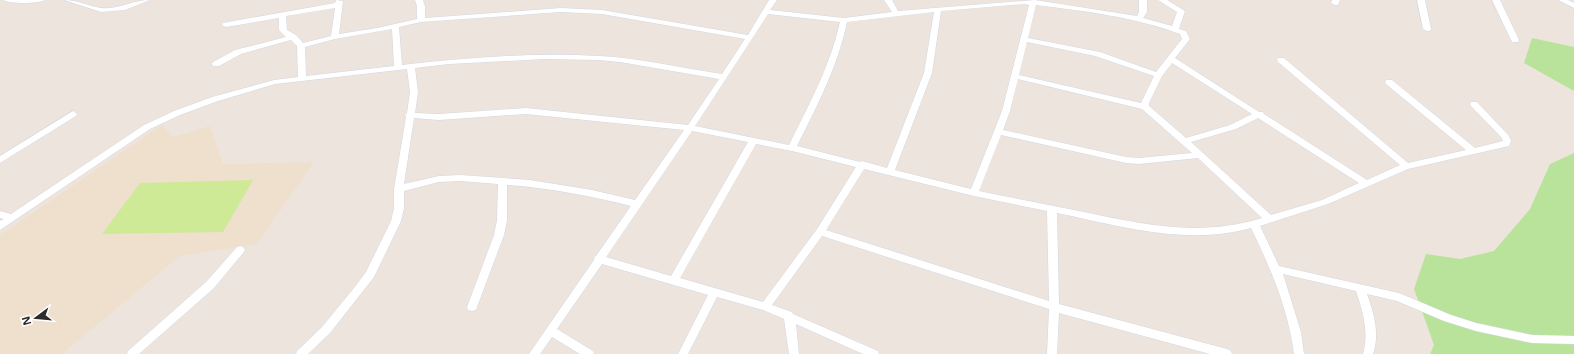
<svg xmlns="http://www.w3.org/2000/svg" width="1574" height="354" viewBox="0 0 1574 354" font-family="'Open Sans',sans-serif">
<rect width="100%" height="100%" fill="#ede5dd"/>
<path fill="#eee0cd" d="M162 125 173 137 210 126 223 164 314 162 257 244 180 256 62 354H0V235Z"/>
<g fill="#b9e39a">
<path d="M1532 38 1574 47V91L1524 63Z"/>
<path d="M1574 153V354H1430L1434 345 1414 289 1426 254 1460 259 1494 251 1530 209 1550 164Z"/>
</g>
<path fill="#ceea96" d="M253 180 223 232 102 234 140 183Z"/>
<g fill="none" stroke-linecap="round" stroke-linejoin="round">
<defs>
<g id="street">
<path d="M3 0H45C39 4 9 4 3 0Z"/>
<path d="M64 0C78 0 88 6 101 8 117 10 133 0 150 0L125 10 101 12Z"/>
<path d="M336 0 343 1 339 34 377 28 417 19V6L415 0H423L425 6V18L561 8 602 10 748 35 769 0H777L770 10 844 18 892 12 884 0H892L898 11 1035 0 1137 16 1139 12V0H1147V12L1143 18 1172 26 1177 12 1158 0H1167L1185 11 1179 29 1186 31 1190 39 1175 58 1259 112H1263L1264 114 1367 180 1400 165 1278 62 1277 60 1278 58H1284L1408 163 1466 150 1386 84 1385 82 1386 80H1392L1475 148 1503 141 1501 137 1471 106 1470 104 1471 102H1477L1509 136 1511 141 1509 146 1408 169 1328 204 1260 226 1279 266 1399 293 1451 315 1476 323 1532 335 1574 336V344L1532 343 1476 331 1444 321 1397 301 1367 294C1374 314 1380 333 1373 354H1363C1369 332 1363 312 1356 291L1283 274 1301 332 1304 354H1294C1288 309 1271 269 1251 228 1187 246 1120 226 1057 213L1059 304 1227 349 1231 351 1232 354H1210L1059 313 1057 354H1047L1049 309 822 236 772 305 792 312 793 314 878 351 879 354H863L796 324 799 354H789L784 319 763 310 717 297 688 354H678L708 295 602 264 557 329 593 351 594 354H580L552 337 540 354H529L594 260 595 256H596L631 206C591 196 549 188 507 185V220L504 235 477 307 476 310 472 311 468 310 467 307 494 235 497 220 498 184 460 181 439 182 404 191V208L401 221 374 277 330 333 308 354H296L297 351 322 327 354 288 366 272 391 221 394 208V189L406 117 405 115 407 113 410 92 407 69 275 84 218 101 180 115 150 129 0 230V221L4 219 0 218V211L11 214 144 125 174 111 212 97 274 80 298 77 297 46 291 40 241 54 219 66H213L212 64 213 62 235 50 286 37 279 30V18L226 27 222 25 223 23 335 3ZM1025 4 1029 5 1002 111 971 189 895 170 932 73 941 11ZM1036 5C1084 11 1135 17 1180 34L1182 39 1156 72 1100 52 1028 38ZM335 8 331 36 303 43 296 35 287 30 286 16ZM561 12 602 14 745 39 722 74C681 68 640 58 599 56 533 52 467 58 402 65L399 27 421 22ZM934 12 924 73 887 168 862 161 860 162 797 146C817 106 838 66 847 22ZM768 14 840 22C830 66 809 105 789 145L695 126ZM392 29 394 66 306 76 305 47 335 39ZM1027 42 1095 56 1154 76 1141 103 1019 75ZM544 59 599 60 620 62 719 79 688 125 526 108 439 114 415 113 418 92 415 68 449 64ZM1172 63 1252 114 1230 125 1186 138 1149 106V103L1162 76ZM1018 79 1142 109 1192 153 1139 158 1126 157 1003 130 1010 111ZM526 114 684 130 635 200 592 190 530 180 460 175 439 176 404 184 414 118 439 120ZM1258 118 1359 183 1322 200 1271 215 1191 142 1236 129ZM692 131 748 142 671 276 606 257ZM1001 135 1126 163 1139 164 1198 158 1262 218C1201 237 1145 225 1084 212 1049 205 1014 198 979 191ZM756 144 792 151 856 167 817 229 763 302 680 278ZM864 169 974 196 1047 211 1049 301 826 230Z"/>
<path d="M1332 0H1340L1338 5H1335L1331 3Z"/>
<path d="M1417 0H1425L1431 29 1430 31H1427L1423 29Z"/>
<path d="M1492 0H1500L1519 40 1518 42H1512L1511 40Z"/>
<path d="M1558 0H1568L1574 3V8Z"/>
<path d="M73 111 77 114 76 116 0 163V156Z"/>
<path d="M240 246 243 247 245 250 243 253 214 288 139 354H127L128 351 206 282 237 247Z"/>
</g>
</defs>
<use href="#street" stroke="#d2d7e3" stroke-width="1"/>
<use href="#street" fill="#fff" fill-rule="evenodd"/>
</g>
<g transform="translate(36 318) rotate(254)" stroke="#ffffff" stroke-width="3" paint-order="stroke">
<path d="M0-3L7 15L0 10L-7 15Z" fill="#2b2b2b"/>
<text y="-6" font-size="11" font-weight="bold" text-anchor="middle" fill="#2b2b2b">N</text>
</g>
</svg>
